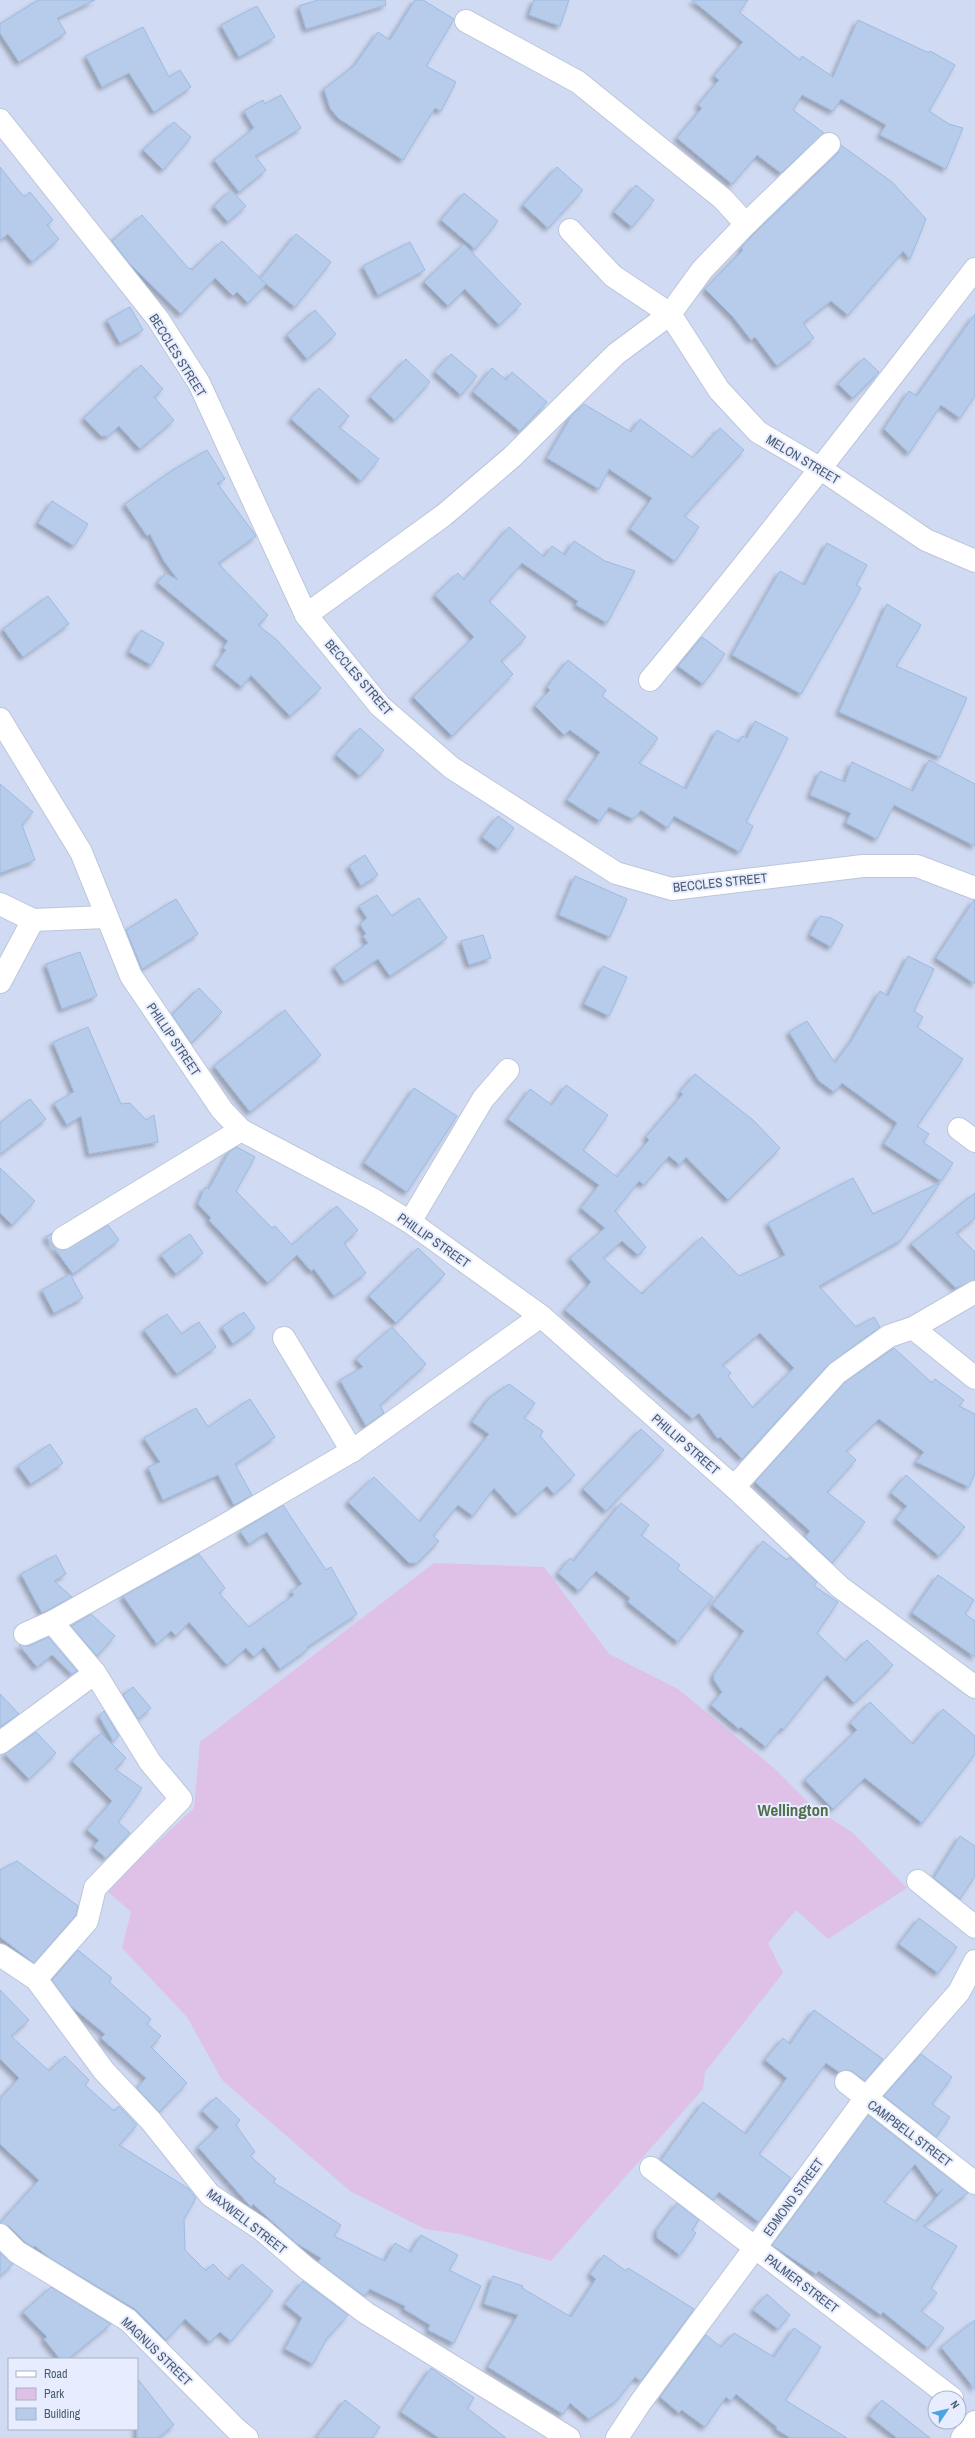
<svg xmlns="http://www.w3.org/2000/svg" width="975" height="2438" viewBox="0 0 975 2438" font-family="'Archivo Narrow',sans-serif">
<defs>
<filter id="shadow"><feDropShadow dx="-3.5" dy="3.5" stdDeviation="2" flood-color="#0004"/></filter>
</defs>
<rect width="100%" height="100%" fill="#e2e7fb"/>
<path fill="#d0daf2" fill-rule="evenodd" d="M0 0H975V2438H0ZM9 2359H137V2429H9ZM935 2398H959V2422H935Z"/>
<path fill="#dfc1e7" d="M434 1563 544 1567 609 1654 678 1689 774 1768 813 1807 853 1833 907 1888 828 1939 796 1910 768 1943 783 1973 705 2072 703 2089 551 2261 460 2234 425 2229 350 2191 222 2080 187 2017 122 1948 131 1912 106 1890 194 1808 200 1742Z"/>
<g fill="#b6ccea" stroke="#9cbae1" fill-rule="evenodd" filter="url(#shadow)">
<path d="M38 0H95L57 18 66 33 19 62 0 33V24Z"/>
<path d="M318 0H385L386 5 306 29 299 6Z"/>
<path d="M415 0H423L454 19 426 66 456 82 441 111 435 108 403 160 338 118 330 108 324 89 355 65 378 32 390 40Z"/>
<path d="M534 0H569L560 26 529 15Z"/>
<path d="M692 0H748L739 12 800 60 802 56 833 77 858 20 929 53 930 51 955 65 929 111 949 124 963 128 946 169 880 135 886 125 841 99 833 111 802 95 793 110 824 133 781 173 757 155 732 184 677 138 702 108 698 105 719 80 714 76 743 42Z"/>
<path d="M257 6 275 37 239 57 221 25Z"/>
<path d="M143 27 169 77 180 70 191 87 154 112 129 73 102 87 86 56Z"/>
<path d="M281 95 301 128 255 156 266 170 239 192 214 160 254 128 244 111 263 100 265 104Z"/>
<path d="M174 122 191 137 163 170 143 150Z"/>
<path d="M841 145 892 182 926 219 910 259 903 251 848 315 831 301 803 323 814 338 777 366 755 337 751 340 734 318 705 289 743 250 741 248 755 233 838 153Z"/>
<path d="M0 167 24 197 30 192 53 220 47 225 59 239 32 262 8 234 0 240Z"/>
<path d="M557 167 583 190 548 228 523 205Z"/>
<path d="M636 185 654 200 632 227 614 212Z"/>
<path d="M231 190 246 206 228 222 214 206Z"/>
<path d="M464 193 498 221 475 249 441 220Z"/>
<path d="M142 215 189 269 190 268 192 270 222 241 266 284 248 303 237 292 233 296 215 278 181 314 129 263 112 241Z"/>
<path d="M296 234 331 262 295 307 260 279Z"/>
<path d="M410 242 425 270 378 295 363 266Z"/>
<path d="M464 244 521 304 499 325 465 289 448 306 424 282Z"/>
<path d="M130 307 143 330 120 343 107 320Z"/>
<path d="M315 310 336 334 307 359 287 335Z"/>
<path d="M975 314V396L960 418 941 405 909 453 884 429 909 391 917 396Z"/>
<path d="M451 354 477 376 461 395 435 372Z"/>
<path d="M864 358 879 372 853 398 838 384Z"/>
<path d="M406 359 430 382 395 420 370 397Z"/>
<path d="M141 365 163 389 154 397 174 420 140 449 119 426 108 436H101L84 418Z"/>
<path d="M492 368 506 380 512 372 547 402 520 431 473 392Z"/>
<path d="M319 388 349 416 339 427 379 459 361 481 291 419Z"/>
<path d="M584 404 631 432 640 419 693 458 720 428 744 450 684 516 699 527 675 561 630 529 652 498 609 469 599 489 547 458 572 415Z"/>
<path d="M207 450 225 479 217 483 256 536 218 563 268 615 258 625 277 640 321 688 290 716 251 675 242 687 215 665 226 650 223 648 228 641 158 583 165 573 178 580 164 561 150 534 147 536 125 504 173 470Z"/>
<path d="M52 501 88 524 74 546 38 523Z"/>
<path d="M509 527 544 557 552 546 565 555 574 541 605 561 635 571 607 623 576 605 578 601 522 563 489 601 526 637 501 661 513 674 452 736 413 697 474 637 435 595 458 573 464 580Z"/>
<path d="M827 543 867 565 856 585 861 588 801 694 732 655 780 571 805 585Z"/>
<path d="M48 596 69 624 23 657 3 629Z"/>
<path d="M887 604 921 625 896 666 967 698 940 757 839 712Z"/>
<path d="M141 630 164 643 151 665 129 652Z"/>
<path d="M702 637 725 654 703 684 678 666Z"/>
<path d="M568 660 606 690 602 696 658 738 639 763 686 789 717 730 739 742 742 736 747 738 755 721 788 738 746 822 753 826 740 852 674 816 668 828 641 810 633 819 609 807 600 821 567 800 600 752 570 730 564 735 535 706 550 690 547 687Z"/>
<path d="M360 728 384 750 360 776 336 755Z"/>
<path d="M929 760 975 784V846L894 805 877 839 846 823 851 813 810 795 820 771 845 782 852 762 913 791Z"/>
<path d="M0 784 33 812 22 825 35 860 0 873Z"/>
<path d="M498 816 514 828 498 849 482 837Z"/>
<path d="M365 855 378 875 361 886 349 866Z"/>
<path d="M575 876 627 899 610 937 559 915Z"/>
<path d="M377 895 392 916 419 898 447 938 390 976 378 959 344 982 334 967 368 943 363 936 366 934 360 924 367 918 359 906Z"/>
<path d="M176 899 198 934 142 969 126 930Z"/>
<path d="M974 900H975V984L936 958Z"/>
<path d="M820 916 831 918 843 925 831 947 810 935Z"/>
<path d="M483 935 491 958 469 965 461 941Z"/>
<path d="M80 952 97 996 62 1009 46 964Z"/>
<path d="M908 956 934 969 914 1011 923 1017 917 1027 963 1059 917 1126 929 1134 923 1142 953 1163 941 1181 884 1144 897 1123 842 1083 834 1092 819 1081 789 1032 807 1021 835 1063 852 1040 880 991 888 996Z"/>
<path d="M603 966 627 977 609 1016 584 1004Z"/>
<path d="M199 988 222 1012 191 1043 172 1015Z"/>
<path d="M285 1010 321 1055 250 1112 214 1066Z"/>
<path d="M88 1027 121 1104 130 1103 146 1120 154 1115 158 1142 89 1154 81 1116 67 1125 54 1103 74 1092 53 1042Z"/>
<path d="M695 1074 753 1120 780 1148 728 1200 686 1157 680 1165 669 1156 644 1185 639 1181 615 1211 646 1247 638 1255 622 1241 603 1258 642 1294 702 1237 739 1276 785 1255 768 1223 853 1178 873 1214 940 1183 901 1240 819 1286 856 1327 874 1317 880 1327 828 1365 742 1459 720 1437 718 1439 699 1413 693 1419 565 1310 591 1282 570 1258 605 1228 581 1208 599 1185 508 1119 530 1089 552 1105 566 1085 608 1115 583 1150 617 1177 649 1140 646 1137 683 1094 680 1092ZM760 1333 794 1368 753 1408 728 1376 731 1373 722 1365Z"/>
<path d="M414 1088 457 1116 407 1192 364 1163Z"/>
<path d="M30 1099 46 1119 0 1154V1123Z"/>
<path d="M237 1147 255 1157 236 1191 272 1228 275 1226 292 1245 337 1206 358 1230 344 1243 366 1273 334 1296 314 1269 311 1271 297 1255 268 1283 209 1220 211 1218 198 1204 205 1187 209 1189 229 1152Z"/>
<path d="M0 1168 35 1201 12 1225 0 1213Z"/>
<path d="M975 1193V1218L956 1233 975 1252V1280L956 1288 911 1244Z"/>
<path d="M108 1225 119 1240 73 1274 46 1237 52 1233 53 1245 64 1250Z"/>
<path d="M190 1234 203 1253 176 1274 161 1255Z"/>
<path d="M418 1248 445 1274 396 1323 369 1296Z"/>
<path d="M70 1274 83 1298 54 1313 42 1290Z"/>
<path d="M244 1312 255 1328 233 1344 222 1327Z"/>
<path d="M167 1314 182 1334 199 1322 216 1347 177 1374 144 1330Z"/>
<path d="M392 1327 426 1364 380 1405 384 1413 366 1426 340 1380 363 1367 356 1359Z"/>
<path d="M894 1348 932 1383 935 1379 964 1400 959 1406 975 1414V1473L969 1487 916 1462 924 1452 879 1419 846 1451 856 1460 827 1492 865 1522 832 1563 805 1537 810 1531 755 1482 845 1382Z"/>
<path d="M509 1384 535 1403 524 1418 543 1431 540 1436 575 1475 554 1494 547 1486 517 1514 494 1488 473 1516 458 1505 433 1536 439 1541 417 1563H409L348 1502 374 1477 420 1522 489 1434 472 1422 490 1397Z"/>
<path d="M250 1399 275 1437 235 1464 252 1495 234 1505 218 1475 163 1500 148 1467 160 1462 144 1438 196 1408 208 1427Z"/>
<path d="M641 1429 664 1450 606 1511 583 1489Z"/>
<path d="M50 1444 63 1463 31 1484 18 1466Z"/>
<path d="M906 1475 965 1527 939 1556 896 1519 907 1506 891 1493Z"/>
<path d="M621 1503 649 1525 641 1535 680 1565 677 1569 713 1597 678 1642 628 1602 630 1598 596 1571 579 1591 558 1573 570 1558 574 1561Z"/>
<path d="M283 1505 326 1570 331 1567 357 1614 307 1647 308 1649 280 1669 264 1647 254 1657 246 1648 227 1665 189 1622 176 1636 171 1631 157 1644 123 1596 199 1554 225 1588 219 1593 249 1627 294 1595 291 1591 302 1584 267 1532 249 1544 240 1531Z"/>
<path d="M763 1541 787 1560 790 1557 817 1582 814 1586 838 1602 817 1633 846 1661 867 1640 893 1665 854 1703 827 1675 783 1730 781 1728 766 1747 741 1727 739 1729 711 1705 722 1692 714 1680V1674L744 1631 712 1605Z"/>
<path d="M56 1555 66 1574 54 1581 72 1597 42 1613 21 1574Z"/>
<path d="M938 1575 974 1600 965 1614 975 1621V1657L912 1613Z"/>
<path d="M91 1614 115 1636 97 1656 71 1626Z"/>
<path d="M48 1637 77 1671 72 1674 52 1655 37 1667 19 1645 30 1646Z"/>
<path d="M133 1687 151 1708 138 1719 123 1695Z"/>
<path d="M0 1694 19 1714 0 1727Z"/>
<path d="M870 1702 913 1744 943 1709 975 1736V1754L922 1823 865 1778 833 1809 805 1780 857 1730 850 1723Z"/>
<path d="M104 1711 119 1736 113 1741 99 1716Z"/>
<path d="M36 1732 56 1753 29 1779 5 1754Z"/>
<path d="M101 1733 126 1758 115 1769 142 1788 118 1822 130 1833 106 1858 93 1847 99 1840 87 1830 112 1801 72 1761Z"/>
<path d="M960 1836 975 1846V1876L960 1899 934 1878Z"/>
<path d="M17 1861 78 1906 76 1915 34 1963 0 1937V1870Z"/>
<path d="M919 1918 957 1947 938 1973 899 1944Z"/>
<path d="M78 1950 112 1978 109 1982 151 2019 147 2024 161 2036 151 2047 187 2083 159 2112 137 2088 146 2078 101 2038 105 2034 71 2006 52 1980Z"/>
<path d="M0 1990 29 2020 11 2036 49 2071 65 2056 89 2080 85 2085 114 2111 119 2106 137 2125 119 2145 189 2189 196 2198 184 2219 185 2250 206 2271 213 2264 229 2280 242 2264 273 2291 231 2341 220 2332 210 2342 185 2319 166 2340 135 2309 50 2258 35 2246 33 2247 25 2242 9 2226 0 2223 39 2180 0 2144V2099L19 2078 0 2059Z"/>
<path d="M814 2010 883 2059 865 2081 853 2072 847 2070 839 2072 826 2063 759 2154 791 2178 759 2222 719 2192 713 2200 661 2160 703 2102 746 2134 787 2078 765 2060 783 2038 790 2044Z"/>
<path d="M921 2054 952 2077 932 2104 950 2117 936 2137 884 2096Z"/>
<path d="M216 2097 240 2120 236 2125 255 2152 250 2156 276 2179 273 2182 341 2225 334 2236 385 2261 395 2243 411 2252 421 2235 458 2255 449 2270 481 2286 454 2343 428 2330 430 2325 404 2309 405 2306 370 2289 364 2296 318 2262 321 2258 296 2243 253 2204 251 2207 198 2147 219 2127 202 2111Z"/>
<path d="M868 2115 968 2193 923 2226 957 2246 931 2288 937 2293 921 2311 944 2328 928 2348 883 2312 881 2315 819 2271 816 2274 772 2245ZM915 2164 937 2194 943 2189 917 2222 884 2202Z"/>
<path d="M677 2203 699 2220 692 2230 696 2233 680 2255 657 2238V2230Z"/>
<path d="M0 2253 13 2264 0 2276Z"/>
<path d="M604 2255 626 2271 628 2268 694 2309 641 2381 635 2377 617 2400 589 2419 570 2403 563 2414 488 2367 518 2315 484 2304 493 2276 523 2286 522 2288 571 2317 596 2279 590 2274Z"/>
<path d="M303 2281 348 2315 327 2338 313 2364 285 2349 302 2318 285 2304Z"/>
<path d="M51 2287 111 2324 68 2359H60L44 2339 47 2337 23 2312Z"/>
<path d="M767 2294 790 2315 778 2329 753 2310Z"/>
<path d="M975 2320V2389L941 2347Z"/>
<path d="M794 2328 821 2347 785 2400 847 2438H790L776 2429 777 2427 736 2394 731 2401 726 2397 705 2427 682 2410 679 2413 660 2397 706 2335 721 2347 734 2333 774 2357Z"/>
<path d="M431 2368 474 2398 467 2408 506 2438H439L401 2412Z"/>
<path d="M137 2378 174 2425 158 2438H137Z"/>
<path d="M345 2400 380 2427 372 2438H316Z"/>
<path d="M882 2400 930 2438H897L869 2416Z"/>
</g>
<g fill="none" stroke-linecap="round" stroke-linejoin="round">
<defs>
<g id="street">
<path d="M466 21 578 82 723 199 746 224"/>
<path d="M0 120 158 319 199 383 306 615 380 706 452 768 616 873 672 889 863 866H917L975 888"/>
<path d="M570 230 613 276 670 314 719 390 758 432 821 469 926 540 975 561"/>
<path d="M306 615 444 515 512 457 616 354 670 314 702 270 746 224 829 144"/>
<path d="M650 680C762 546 868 407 975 269"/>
<path d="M0 719 81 852 131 976 222 1110 241 1130 372 1199 410 1222 541 1316 734 1487 840 1587 975 1687"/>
<path d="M0 904 33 920 106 917"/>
<path d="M0 982 33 920"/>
<path d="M959 1129 975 1141"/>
<path d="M410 1222 483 1099 508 1070"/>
<path d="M63 1238 241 1130"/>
<path d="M913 1328 975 1378"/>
<path d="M284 1338 352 1451"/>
<path d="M734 1487 837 1373 889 1336 913 1328 975 1292"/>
<path d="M25 1634 52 1622 220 1528 352 1451 541 1316"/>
<path d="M0 1743 95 1673"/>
<path d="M918 1881 975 1927"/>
<path d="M0 1955 36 1979 104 2071 151 2121 210 2195 261 2229 305 2267 366 2313 569 2438"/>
<path d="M36 1979 87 1921 95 1888 181 1799 150 1762 95 1673 52 1622"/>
<path d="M846 2082 975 2183"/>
<path d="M651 2168 952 2398"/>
<path d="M0 2235 17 2252 128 2320 236 2429 247 2438"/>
<path d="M617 2438 640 2403 865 2099 959 1992 975 1961"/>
<path d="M962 2438 975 2422"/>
</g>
</defs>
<use href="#street" stroke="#bcc6db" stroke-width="24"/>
<use href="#street" stroke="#fff" stroke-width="22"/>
</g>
<g text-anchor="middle" stroke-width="4" stroke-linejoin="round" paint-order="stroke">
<g font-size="13" fill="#4a5c71" stroke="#e7ecfe">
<text transform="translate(178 355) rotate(58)" y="5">BECCLES STREET</text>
<text transform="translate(803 459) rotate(31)" y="5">MELON STREET</text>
<text transform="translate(359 677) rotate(49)" y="5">BECCLES STREET</text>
<text transform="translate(720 882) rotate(-6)" y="5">BECCLES STREET</text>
<text transform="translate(174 1039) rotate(56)" y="5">PHILLIP STREET</text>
<text transform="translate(434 1240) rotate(35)" y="5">PHILLIP STREET</text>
<text transform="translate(686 1444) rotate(41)" y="5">PHILLIP STREET</text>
<text transform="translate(910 2133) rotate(37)" y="5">CAMPBELL STREET</text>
<text transform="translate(793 2197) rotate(-54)" y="5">EDMOND STREET</text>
<text transform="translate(247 2221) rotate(38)" y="5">MAXWELL STREET</text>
<text transform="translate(802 2283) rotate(37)" y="5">PALMER STREET</text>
<text transform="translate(157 2351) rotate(44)" y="5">MAGNUS STREET</text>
</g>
<g font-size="17" font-weight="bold" fill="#516d4c" stroke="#e7ecfe">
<text x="793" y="1816">Wellington</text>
</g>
</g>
<rect x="8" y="2358" width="130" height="72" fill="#e7ecfe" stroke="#a8b2c6"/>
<rect x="16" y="2371" width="20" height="6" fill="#ffffff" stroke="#a8b2c6"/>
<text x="44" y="2378" font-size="12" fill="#4a5c71">Road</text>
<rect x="16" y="2388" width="20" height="12" fill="#dfc1e7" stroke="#a8b2c6"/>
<text x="44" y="2398" font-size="12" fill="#4a5c71">Park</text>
<rect x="16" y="2408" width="20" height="12" fill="#b6ccea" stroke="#a8b2c6"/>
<text x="44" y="2418" font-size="12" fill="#4a5c71">Building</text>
<g transform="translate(947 2410) rotate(55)"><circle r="19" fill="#e7ecfe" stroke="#a8b2c6"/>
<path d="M0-3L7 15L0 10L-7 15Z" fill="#4ca4e0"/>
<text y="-6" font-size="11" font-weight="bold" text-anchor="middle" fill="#4a5c71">N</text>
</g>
</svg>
